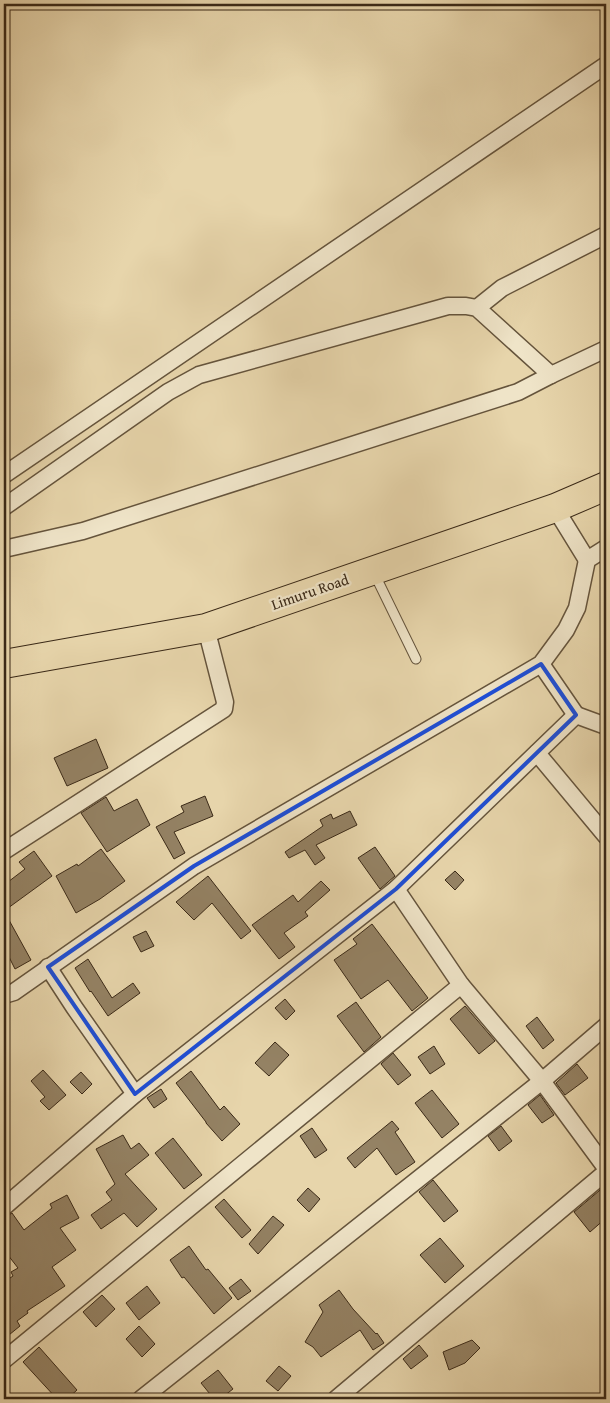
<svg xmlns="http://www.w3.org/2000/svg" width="610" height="1403" viewBox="0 0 610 1403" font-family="'Gentium Book Plus',serif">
<rect width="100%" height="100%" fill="#e7d5ab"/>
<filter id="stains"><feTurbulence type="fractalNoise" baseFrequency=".004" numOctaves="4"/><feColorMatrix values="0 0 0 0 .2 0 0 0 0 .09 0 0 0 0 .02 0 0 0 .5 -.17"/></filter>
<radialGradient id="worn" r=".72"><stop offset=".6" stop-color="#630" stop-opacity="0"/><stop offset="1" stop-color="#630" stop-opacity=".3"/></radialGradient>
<g fill="#948264" stroke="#3a2917">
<path d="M96 739 108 768 67 786 54 758Z"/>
<path d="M205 796 213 816 174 832 185 853 174 859 156 827 184 812 181 806Z"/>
<path d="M106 797 114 811 137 799 150 825 107 852 81 813Z"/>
<path d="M350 811 357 825 316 845 325 858 315 865 305 850 289 858 285 852 323 826 320 820 331 814 333 819Z"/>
<path d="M375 847 395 876 380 889 358 858Z"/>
<path d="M101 849 125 881 100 899 76 913 56 876 77 864 78 866Z"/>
<path d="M34 851 52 876 4 911 31 960 15 969 4 947V885L25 869 19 862Z"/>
<path d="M455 871 464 880 455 890 445 880Z"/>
<path d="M208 876 251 931 241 939 212 903 194 920 176 902Z"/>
<path d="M321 881 330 890 305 912 308 916 284 933 295 947 279 959 252 925 293 895 298 902Z"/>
<path d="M372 924 428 998 412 1011 388 980 361 999 334 960 357 944 353 939Z"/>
<path d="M146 931 154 946 141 952 133 937Z"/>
<path d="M88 959 112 998 133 983 140 993 108 1016 91 991 90 992 75 968Z"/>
<path d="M285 999 295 1011 286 1020 275 1008Z"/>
<path d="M356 1002 381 1037 364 1052 337 1016Z"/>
<path d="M465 1006 495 1041 479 1054 450 1019Z"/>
<path d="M537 1017 554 1040 543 1049 526 1026Z"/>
<path d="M275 1042 289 1055 269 1076 255 1063Z"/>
<path d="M434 1046 445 1064 430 1074 418 1057Z"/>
<path d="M393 1053 411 1075 398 1085 381 1064Z"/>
<path d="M577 1064 588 1078 565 1095 556 1083Z"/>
<path d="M43 1070 66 1095 49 1110 40 1101 45 1097 31 1081Z"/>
<path d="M191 1071 220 1110 224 1106 240 1124 222 1141 206 1123V1122L176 1083Z"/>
<path d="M81 1072 92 1084 82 1094 70 1082Z"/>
<path d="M161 1089 167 1099 154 1108 147 1098Z"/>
<path d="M432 1090 459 1124 442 1138 415 1103Z"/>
<path d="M540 1095 554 1115 542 1123 528 1105Z"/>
<path d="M392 1121 399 1129 395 1132 415 1162 396 1175 377 1148 355 1168 347 1158Z"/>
<path d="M501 1126 512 1141 499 1151 488 1136Z"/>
<path d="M312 1128 327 1150 315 1158 300 1136Z"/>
<path d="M123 1135 131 1149 139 1143 149 1155 125 1174 157 1209 137 1227 124 1213 101 1229 91 1215 112 1200 106 1192 115 1184 96 1149Z"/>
<path d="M173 1138 202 1175 184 1189 155 1153Z"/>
<path d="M433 1180 458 1211 444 1222 419 1192Z"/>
<path d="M606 1185V1218L590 1232 574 1212Z"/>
<path d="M308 1188 320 1199 309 1212 297 1200Z"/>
<path d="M67 1195 79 1218 60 1228 76 1250 52 1267 65 1286 27 1311 28 1313 17 1321 20 1326 4 1339V1282L13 1276 11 1272 18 1268 4 1250V1218L12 1213 24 1230 52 1208 50 1204Z"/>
<path d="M224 1199 251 1230 242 1238 215 1207Z"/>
<path d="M273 1216 284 1225 258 1254 249 1244Z"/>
<path d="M440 1238 464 1266 445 1283 420 1255Z"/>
<path d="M189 1246 206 1270 208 1269 232 1298 214 1314 184 1277 182 1278 170 1260Z"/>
<path d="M241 1279 251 1291 238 1300 229 1288Z"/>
<path d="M147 1286 160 1303 139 1320 126 1303Z"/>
<path d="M339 1290 353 1309 376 1334 377 1333 384 1343 373 1350 360 1330 321 1357 313 1347 305 1342 323 1312 319 1305Z"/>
<path d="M102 1295 115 1309 96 1327 83 1312Z"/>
<path d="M139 1326 155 1344 142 1357 126 1339Z"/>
<path d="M472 1340 480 1348 465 1363 449 1370 443 1352Z"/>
<path d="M419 1345 428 1356 411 1369 403 1359Z"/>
<path d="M39 1347 77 1390 67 1399H57L23 1362Z"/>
<path d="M279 1366 291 1376 278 1391 266 1381Z"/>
<path d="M218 1370 233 1389 220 1399H214L201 1383Z"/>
</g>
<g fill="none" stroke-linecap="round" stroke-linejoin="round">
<defs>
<path id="service" d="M374 573 416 659"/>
<g id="minor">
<path d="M477 308 502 288 606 235"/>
<path d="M4 475 606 65"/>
<path d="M4 507 168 392 199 375 448 306H466L477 308 551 375 606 349"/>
<path d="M555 508 587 560"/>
<path d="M4 549 83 531 518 392 551 375"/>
<path d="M541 664 576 715"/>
<path d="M576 715 606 726"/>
<path d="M537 753 606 836"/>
<path d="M4 851 224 709 225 702 206 628"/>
<path d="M396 889 461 985 542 1081 606 1168"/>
<path d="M48 967 74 1007 135 1094"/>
<path d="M4 995 14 992 194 866 541 664 566 630 577 608 587 560 606 548"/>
<path d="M4 1207 135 1094 396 889 576 715"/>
<path d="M4 1360 461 985"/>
<path d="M141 1399 542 1081 606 1026"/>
<path d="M336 1399 606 1172"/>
</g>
<path id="trunk" d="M4 664 206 628 555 508 606 486"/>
</defs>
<use href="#service" stroke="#65543c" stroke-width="11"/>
<use href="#minor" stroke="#65543c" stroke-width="19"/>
<use href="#trunk" stroke="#3a2917" stroke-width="30"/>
<use href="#service" stroke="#efe4c8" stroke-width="9"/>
<use href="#minor" stroke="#efe4c8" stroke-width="16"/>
<use href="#trunk" stroke="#e7d5ab" stroke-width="28"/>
</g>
<path fill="none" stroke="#1d4ed8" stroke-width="4" stroke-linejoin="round" d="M541 664 576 715 396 889 135 1094 48 967 194 866Z"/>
<g text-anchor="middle" stroke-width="4.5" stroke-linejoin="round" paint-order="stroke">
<g font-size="15" fill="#3a2917" stroke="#efe4c8">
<text transform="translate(310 592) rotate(-19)" y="5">Limuru Road</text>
</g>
</g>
<rect width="610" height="1403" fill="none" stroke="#e7d5ab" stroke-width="20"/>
<rect x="5" y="5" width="600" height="1393" fill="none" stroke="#3a2917" stroke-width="2.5"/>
<rect x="10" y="10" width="590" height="1383" fill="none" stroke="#3a2917"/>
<rect width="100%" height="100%" filter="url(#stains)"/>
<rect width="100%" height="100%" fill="url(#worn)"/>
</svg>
